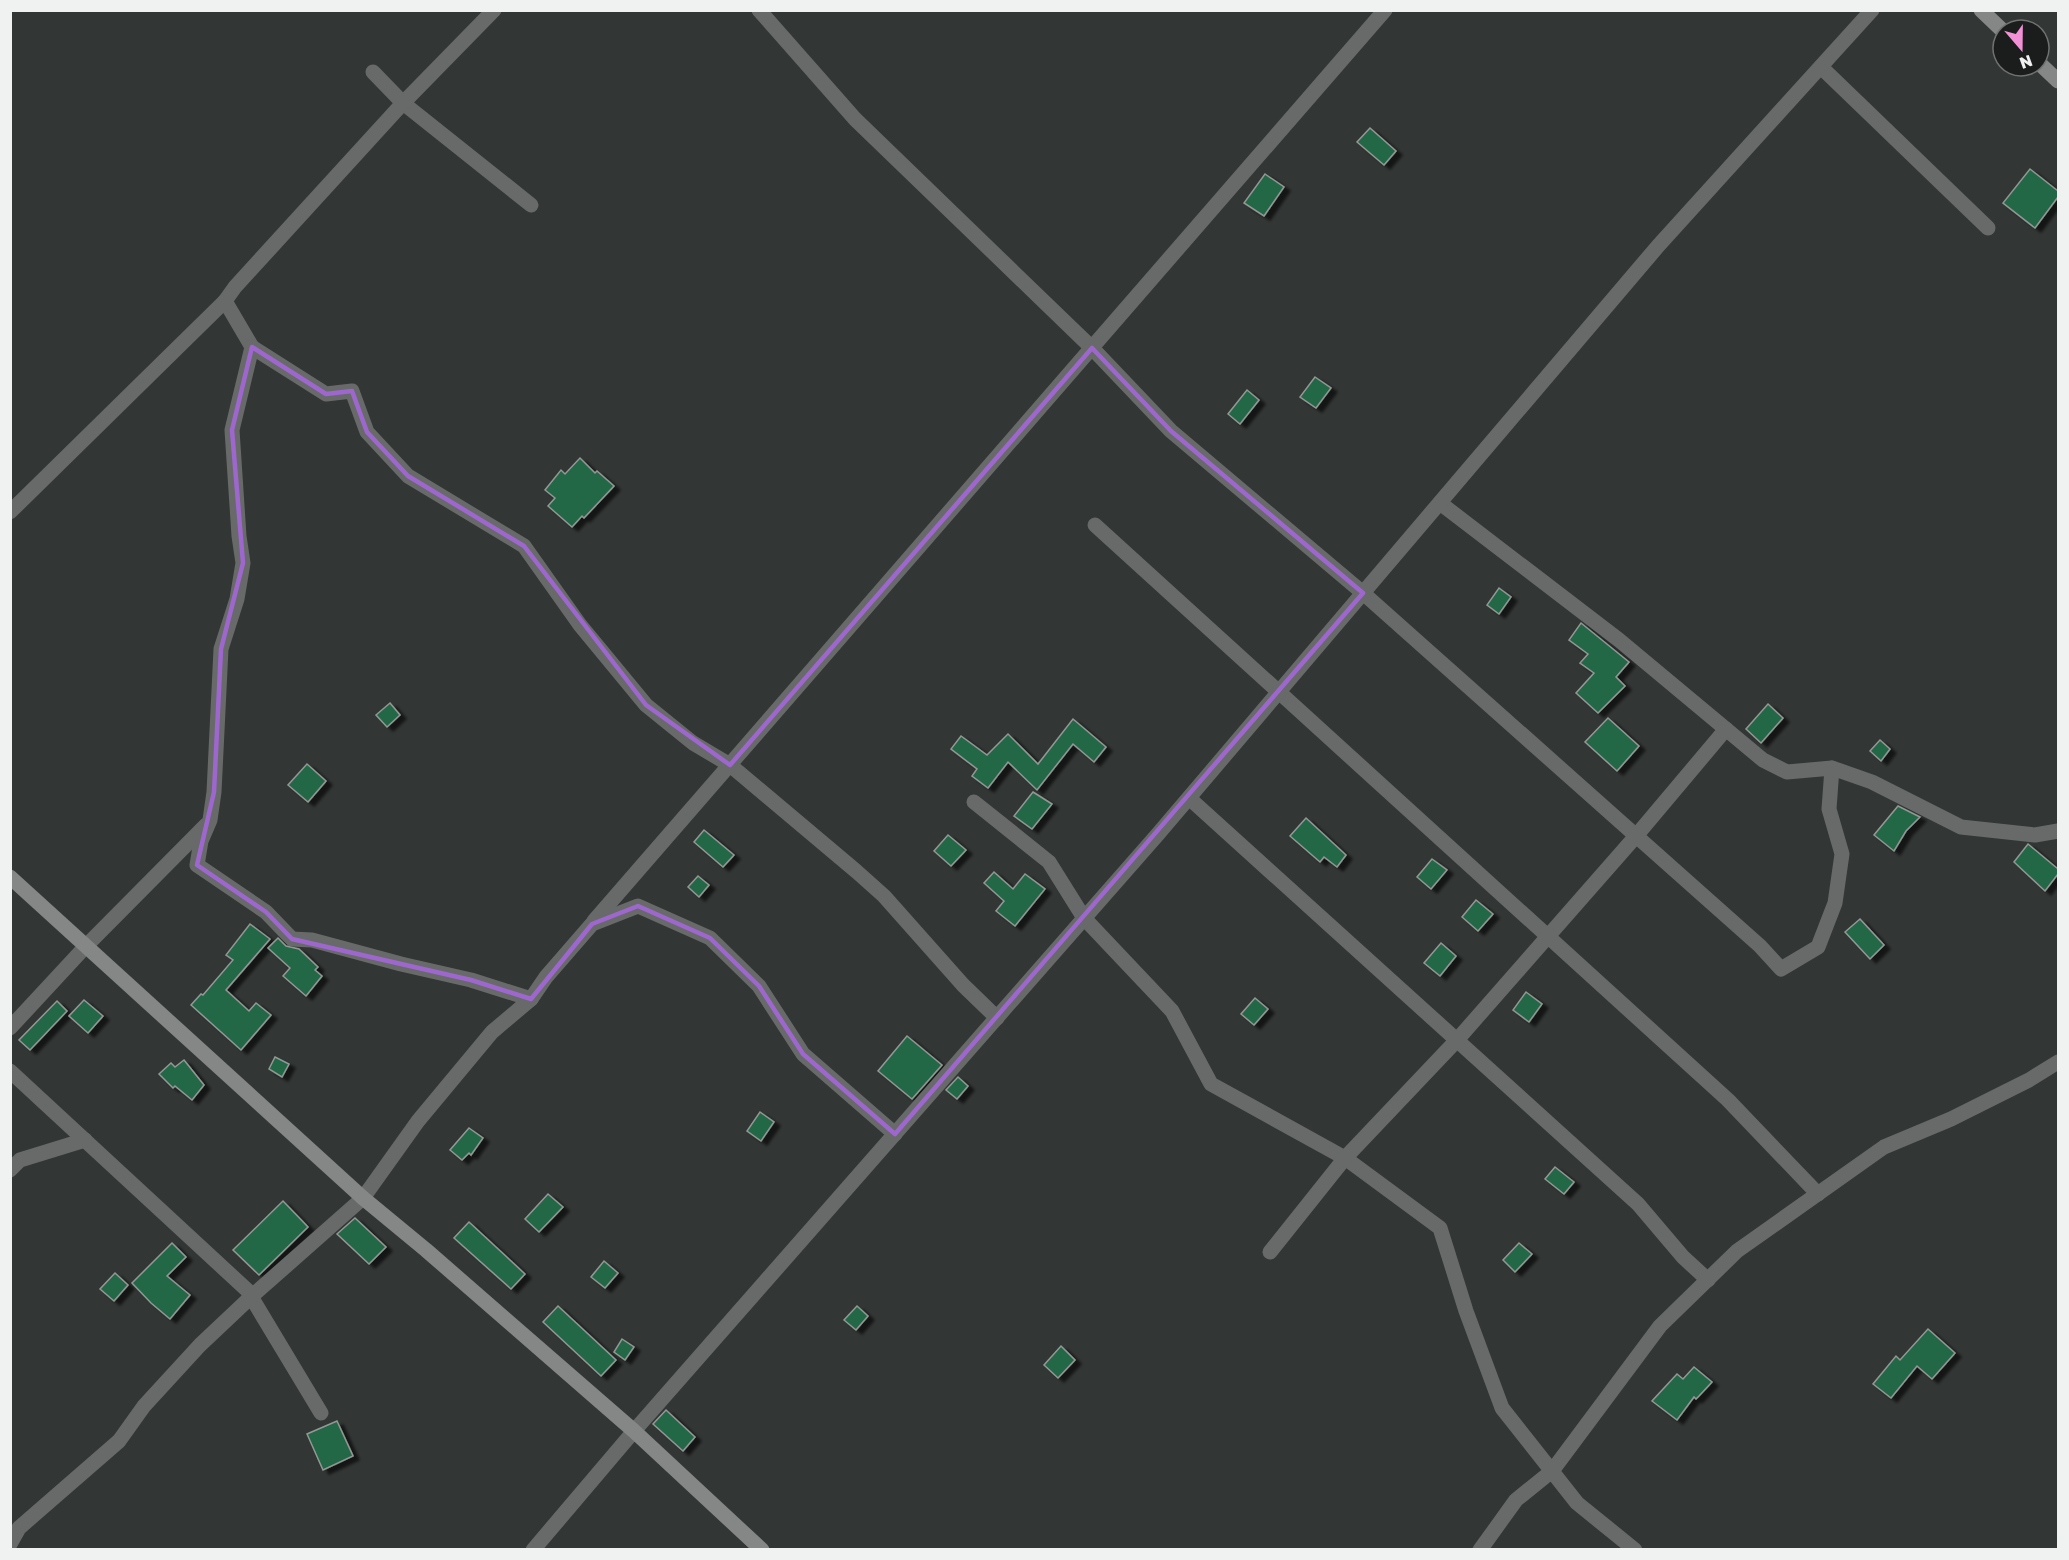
<svg xmlns="http://www.w3.org/2000/svg" width="2069" height="1560" viewBox="0 0 2069 1560" font-family="'Golos Text',sans-serif">
<defs>
<filter id="shadow"><feDropShadow dx="6" dy="4" stdDeviation="1.5" flood-color="#0009"/></filter>
</defs>
<rect width="100%" height="100%" fill="#323634"/>
<g fill="#236746" stroke="#939895" stroke-width="1.5" filter="url(#shadow)">
<path d="M1370 128 1396 151 1384 165 1357 142Z"/>
<path d="M2030 169 2058 191V197L2035 228 2003 203Z"/>
<path d="M1265 174 1284 187 1264 216 1244 203Z"/>
<path d="M1315 377 1331 388 1316 408 1300 397Z"/>
<path d="M1247 390 1259 400 1240 424 1228 414Z"/>
<path d="M580 458 595 473 597 471 614 486 584 518 582 516 572 527 548 506 555 498 545 490 561 470 565 474Z"/>
<path d="M1499 588 1511 597 1499 614 1487 605Z"/>
<path d="M1581 623 1629 662 1616 677 1625 686 1598 713 1576 693 1594 673 1580 663 1588 654 1569 640Z"/>
<path d="M390 703 400 715 387 727 376 715Z"/>
<path d="M1768 704 1783 718 1761 743 1746 729Z"/>
<path d="M1608 718 1639 746 1617 771 1585 742Z"/>
<path d="M1073 719 1106 747 1094 762 1073 744 1037 790 1008 762 988 788 972 776 977 769 951 749 961 736 987 755 1008 734 1038 764Z"/>
<path d="M1880 740 1890 749 1881 761 1870 751Z"/>
<path d="M307 764 326 781 308 802 288 785Z"/>
<path d="M1033 792 1052 804 1032 829 1014 816Z"/>
<path d="M1898 806 1920 817 1906 831 1894 851 1874 835Z"/>
<path d="M1306 818 1346 855 1337 867 1324 857 1320 862 1290 836Z"/>
<path d="M704 830 734 855 723 867 694 842Z"/>
<path d="M948 835 966 850 951 866 934 851Z"/>
<path d="M2028 844 2058 869V874L2045 891 2014 862Z"/>
<path d="M1432 859 1447 870 1431 889 1417 877Z"/>
<path d="M994 872 1013 889 1025 874 1045 889 1015 926 996 911 1004 901 984 883Z"/>
<path d="M698 876 709 885 699 897 688 887Z"/>
<path d="M1476 900 1493 914 1478 931 1462 917Z"/>
<path d="M1860 919 1884 945 1870 959 1845 932Z"/>
<path d="M250 924 270 939 226 990 249 1011 256 1003 271 1015 241 1050 191 1005 201 994 203 995 233 960 226 955Z"/>
<path d="M278 938 286 946 299 949 318 967 315 970 322 976 306 996 283 976 290 968 268 948Z"/>
<path d="M1441 943 1456 956 1440 976 1424 963Z"/>
<path d="M1526 992 1542 1004 1529 1022 1513 1010Z"/>
<path d="M1255 998 1268 1009 1254 1025 1241 1014Z"/>
<path d="M84 1000 103 1016 88 1033 69 1016Z"/>
<path d="M57 1001 67 1011 30 1050 19 1040Z"/>
<path d="M907 1036 942 1065 912 1099 878 1071Z"/>
<path d="M275 1057 289 1064 282 1077 269 1069Z"/>
<path d="M184 1060 204 1085 192 1100 175 1086 173 1088 159 1074 171 1063 175 1067Z"/>
<path d="M958 1077 968 1086 957 1099 946 1090Z"/>
<path d="M760 1112 774 1122 761 1141 747 1131Z"/>
<path d="M469 1128 483 1138 471 1155 469 1153 462 1160 450 1150Z"/>
<path d="M1555 1167 1574 1182 1564 1194 1545 1179Z"/>
<path d="M548 1194 563 1207 539 1232 525 1219Z"/>
<path d="M283 1201 308 1227 259 1275 233 1250Z"/>
<path d="M355 1218 386 1247 369 1264 337 1234Z"/>
<path d="M469 1222 525 1274 511 1289 454 1238Z"/>
<path d="M172 1243 186 1257 167 1276 190 1295 170 1319 151 1303 132 1283Z"/>
<path d="M1519 1243 1532 1254 1515 1272 1503 1260Z"/>
<path d="M604 1261 618 1273 605 1288 591 1277Z"/>
<path d="M115 1273 128 1285 114 1301 100 1289Z"/>
<path d="M558 1306 616 1360 601 1376 543 1322Z"/>
<path d="M857 1306 868 1316 856 1330 844 1320Z"/>
<path d="M1928 1329 1955 1353 1932 1379 1917 1366 1891 1398 1873 1384 1896 1356 1900 1360Z"/>
<path d="M622 1339 634 1347 625 1360 614 1352Z"/>
<path d="M1061 1346 1075 1360 1058 1378 1044 1365Z"/>
<path d="M1694 1367 1712 1382 1699 1396 1696 1399 1694 1397 1677 1420 1652 1401 1677 1374 1683 1379Z"/>
<path d="M666 1410 695 1437 683 1451 653 1424Z"/>
<path d="M337 1421 353 1456 323 1470 307 1434Z"/>
</g>
<g fill="none" stroke-linecap="round" stroke-linejoin="round">
<g stroke="#686a69" stroke-width="15">
<path d="M759 10 855 119 1092 348 1171 431 1363 593 1760 946 1781 969 1818 947 1835 903 1842 854 1829 809 1832 768"/>
<path d="M1821 67 1988 228"/>
<path d="M373 72 403 103 531 205"/>
<path d="M225 301 252 347 232 430 239 536 243 563 237 599 221 649 214 792 210 820 201 841 197 865 266 912 292 939 312 940 401 964 471 980 531 999"/>
<path d="M252 347 326 394 352 391 367 432 408 476 524 546 580 625 646 705 693 743 730 765 856 871 884 896 963 985 997 1018"/>
<path d="M1440 503 1619 640 1763 760 1787 772 1832 768 1872 782 1961 827 2035 835 2058 831"/>
<path d="M10 512 225 301 235 287 403 103 494 10"/>
<path d="M1095 525 1728 1100 1818 1194"/>
<path d="M1189 798 1638 1204 1683 1257 1708 1280"/>
<path d="M974 802 1049 862 1084 918 1172 1011 1211 1084 1345 1158 1440 1228 1466 1311 1502 1408 1577 1503 1635 1550"/>
<path d="M594 921 1385 10"/>
<path d="M10 1028 86 946 206 825"/>
<path d="M10 1071 247 1290 321 1413"/>
<path d="M10 1170 20 1160 85 1140"/>
<path d="M1270 1252 1345 1158 1457 1040 1636 836 1726 729"/>
<path d="M10 1544 19 1528 119 1441 144 1406 200 1345 252 1296 363 1198 418 1121 492 1032 531 999 546 977 592 924 638 906 710 938 759 986 803 1054 895 1134"/>
<path d="M533 1550 634 1431 1158 834 1658 246 1872 10"/>
<path d="M1480 1550 1516 1500 1552 1471 1660 1326 1737 1251 1884 1147 1951 1119 2029 1080 2058 1062"/>
</g>
<g stroke="#848786" stroke-width="15">
<path d="M1981 10 2003 31"/>
<path d="M2039 63 2058 81"/>
<path d="M10 877 363 1198 426 1250 634 1431 762 1550"/>
</g>
</g>
<path fill="none" stroke="#9e67ce" stroke-width="4.5" stroke-linejoin="round" d="M252 347 326 394 352 391 367 432 408 476 524 546 646 705 730 765 1092 348 1171 431 1363 593 895 1134 803 1054 759 986 710 938 638 906 592 924 531 999 471 980 292 939 266 912 197 865 214 792 221 649 243 563 232 430Z"/>
<rect width="2069" height="1560" fill="none" stroke="#f0f2f1" stroke-width="24"/>
<g transform="translate(2021 48) rotate(160)"><circle r="28" fill="#1b1d1c" stroke="#707271" stroke-width="1.5"/>
<path d="M0-4.5L10 22L0 15L-10 22Z" fill="#f391d6"/>
<text y="-9" font-size="16" font-weight="bold" text-anchor="middle" fill="#f0f2f1">N</text>
</g>
</svg>
